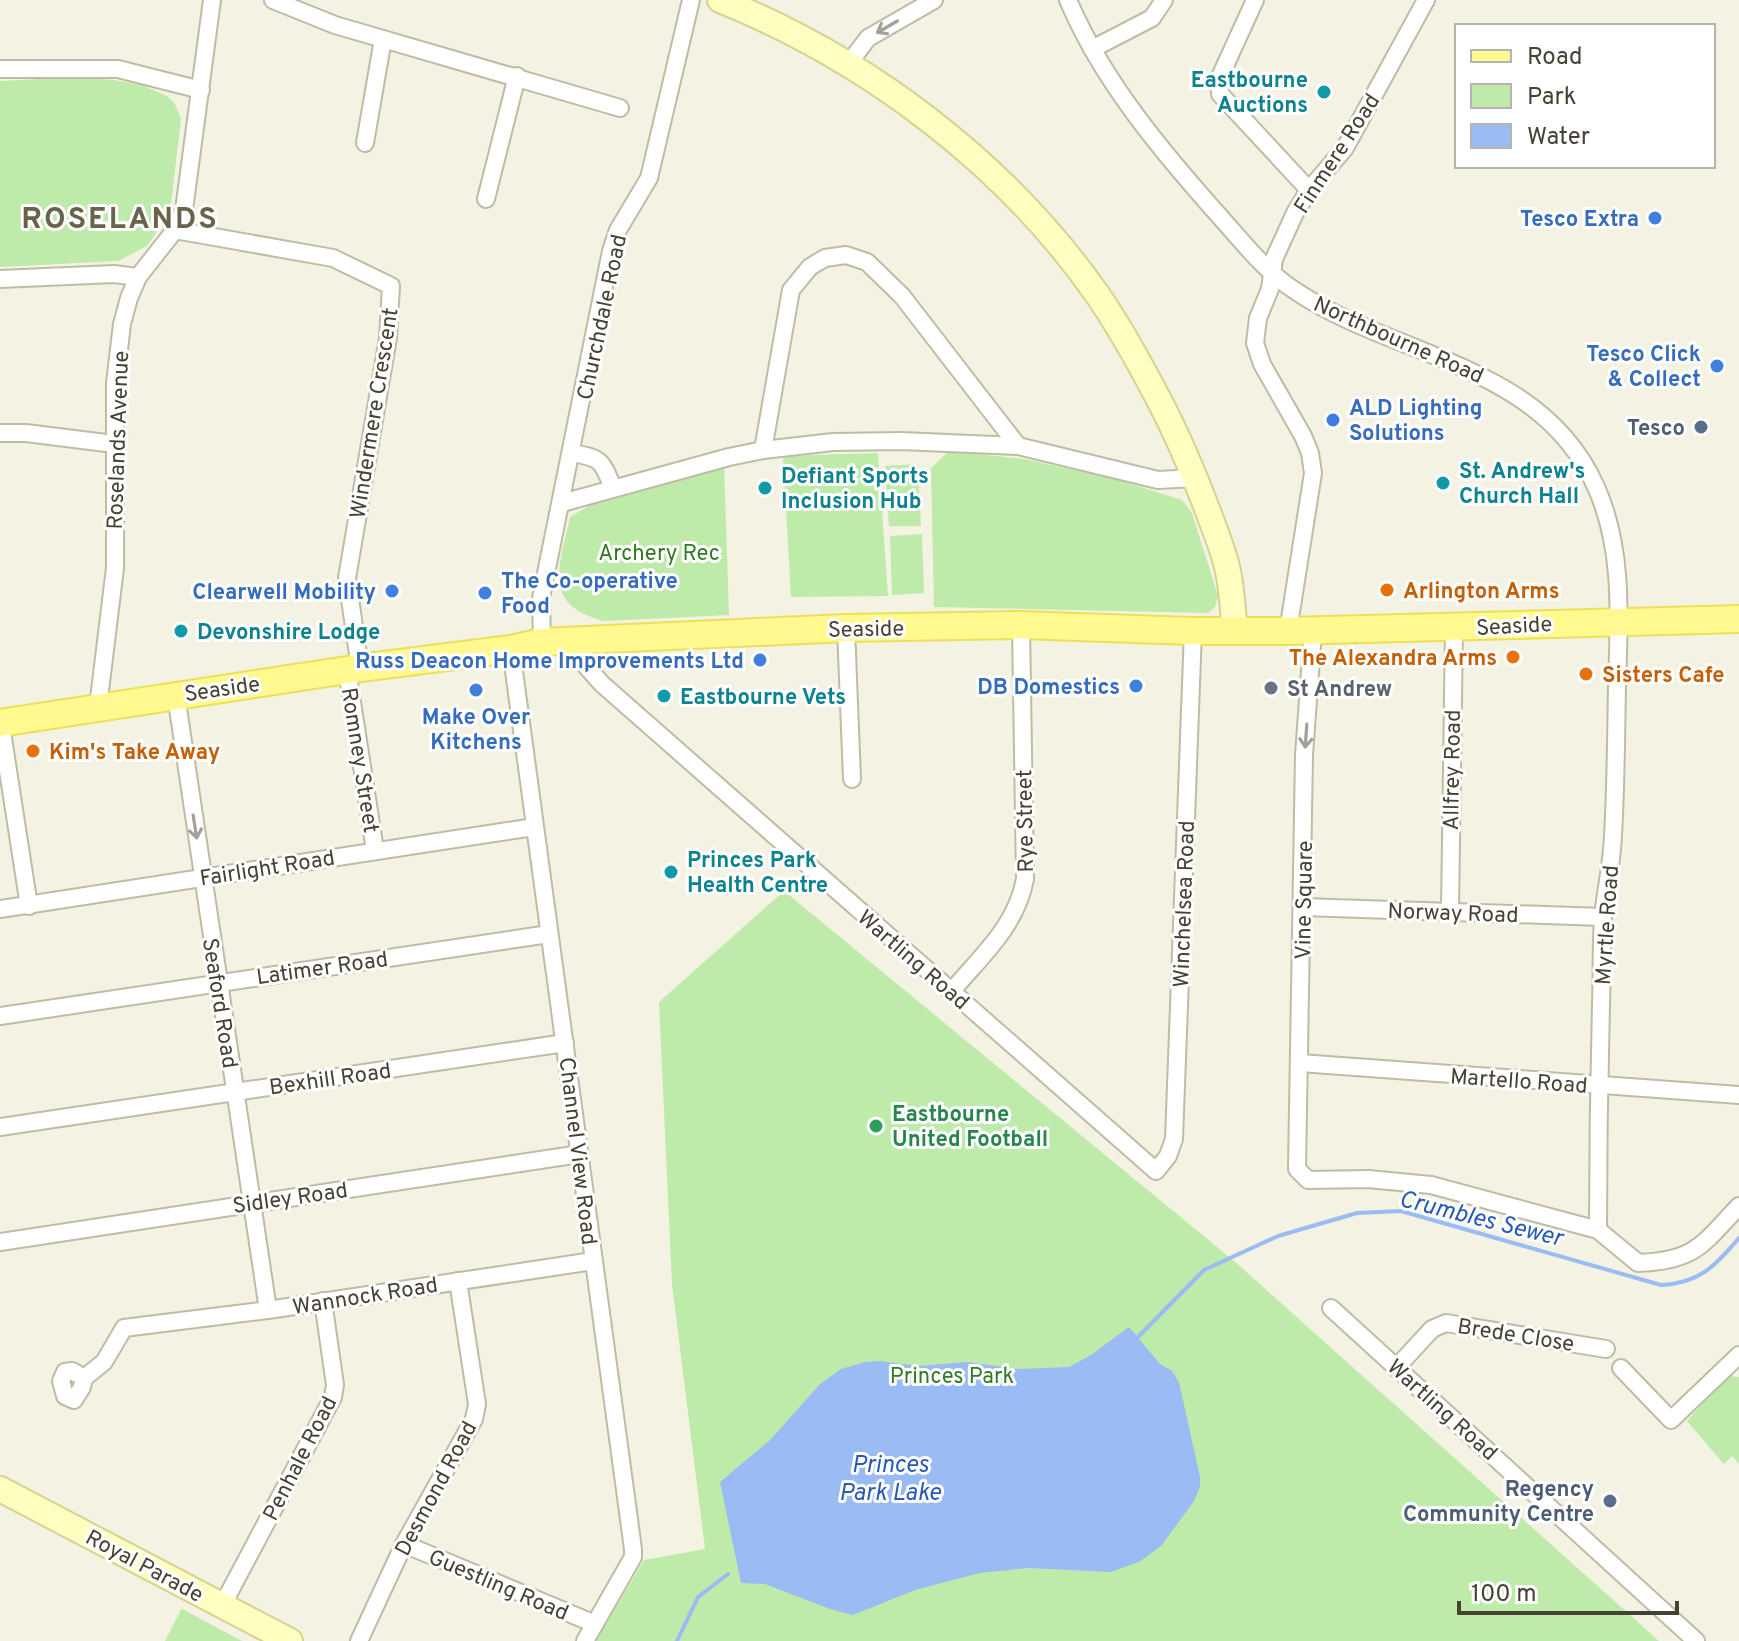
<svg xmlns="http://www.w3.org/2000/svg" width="1739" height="1641" viewBox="0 0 1739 1641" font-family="Overpass,sans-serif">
<rect width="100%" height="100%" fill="#f3f2e3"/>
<g fill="#beeba9">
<path d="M76 77 114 80 141 85 165 95 174 102 181 119 170 212 147 246 118 261 0 267V81Z"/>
<path d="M949 451 1024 459 1112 478 1182 500 1192 513 1218 596 1215 607 1208 613 934 607 931 468Z"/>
<path d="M878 453 888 596 791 597 783 456Z"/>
<path d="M724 464 729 615 604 621C540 604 560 566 570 517L597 501Z"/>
<path d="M918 464 921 526H889L885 466Z"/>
<path d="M922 534 924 593 892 595 890 536Z"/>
<path d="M784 891 1234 1261 1659 1641H596L644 1560 705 1549 672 1284 659 1002Z"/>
<path d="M1728 1376 1739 1377V1464L1732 1456 1724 1464 1687 1421Z"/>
<path d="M182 1608V1609L242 1641H165Z"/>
</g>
<path fill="#9bbbf5" d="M1129 1327 1160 1364 1172 1371 1179 1382 1200 1477V1487L1194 1501 1161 1546 1139 1562 1111 1572 1028 1568 980 1573 915 1590 853 1615 830 1609 765 1584 741 1583 720 1482 770 1440 820 1384 841 1369 865 1362 880 1361 919 1366 966 1362 1019 1369 1069 1367 1091 1355Z"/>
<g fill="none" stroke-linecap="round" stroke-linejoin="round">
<g stroke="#9bbbf5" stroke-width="4">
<path d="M1136 1339 1204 1270 1278 1236 1357 1213 1401 1211 1661 1285C1700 1283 1715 1266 1739 1238"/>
<path d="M677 1641 698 1597 728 1574"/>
</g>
<defs>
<g id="street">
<path d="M273 0 335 25 620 108"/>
<path d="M1068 0C1103 82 1163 153 1222 219 1245 245 1267 273 1297 292 1397 358 1542 364 1596 487 1624 549 1619 619 1617 686 1616 735 1616 785 1613 835 1612 862 1606 889 1603 917 1601 946 1602 977 1601 1006 1599 1081 1598 1156 1598 1230"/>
<path d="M1255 0 1219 79 1220 94 1309 190"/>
<path d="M1092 49 1152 18 1164 0"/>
<path d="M849 63 868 38 934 0"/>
<path d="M0 69H118L201 90"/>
<path d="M365 143 383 39"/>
<path d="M486 199 517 76"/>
<path d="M175 230 333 258 391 286 388 338 347 578 360 668"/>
<path d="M0 279 114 274 138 277"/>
<path d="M1 433H26L114 444"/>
<path d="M763 450 791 290 810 267 825 258 846 255 867 262 902 296 1018 446"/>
<path d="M572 453C602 458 602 461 613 488"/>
<path d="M562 503 729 457 763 450 833 442 901 441 1018 446 1158 480 1196 478"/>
<path d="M846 628 852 779"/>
<path d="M1288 631 1313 473 1310 453 1303 436 1262 364 1255 343 1258 318 1270 289 1274 259 1295 213 1309 190 1345 148 1426 0"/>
<path d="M1313 631 1304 755 1297 1169 1308 1180 1368 1179 1431 1185 1598 1230 1638 1263C1695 1261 1702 1245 1739 1206"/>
<path d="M581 640 586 666 602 684 1156 1171 1168 1156 1174 1139 1193 631"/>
<path d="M542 642 541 598 611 251 618 230 649 178 691 0"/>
<path d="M511 649 633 1549V1557L585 1641"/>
<path d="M347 670 375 850"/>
<path d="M176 695 268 1310"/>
<path d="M98 707 115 568V383L122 324 129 298 138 277 175 230 184 210 212 0"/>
<path d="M0 719 29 906"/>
<path d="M1303 907 1603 917"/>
<path d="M0 909 534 827"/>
<path d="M1450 911 1454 628"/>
<path d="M951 992C981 956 1016 927 1025 879L1021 625"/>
<path d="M0 1016 549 934"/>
<path d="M1300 1063 1739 1095"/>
<path d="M0 1127 565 1043"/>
<path d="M0 1242 580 1154"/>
<path d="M1331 1308 1696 1641"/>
<path d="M1396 1368 1432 1329 1446 1323 1606 1349"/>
<path d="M1621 1368 1671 1420 1739 1355"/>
<path d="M84 1378 82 1387 74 1400 65 1396 61 1381 65 1372 72 1371 84 1378 104 1362 124 1328 268 1310 593 1261"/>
<path d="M404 1544 595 1624"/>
<path d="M222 1606 333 1397 335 1385 323 1301"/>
<path d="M359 1641 404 1544 474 1419 477 1404 458 1281"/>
</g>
<g id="secondary">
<path d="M720 0C868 60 1005 163 1097 294 1120 327 1139 362 1158 398 1178 436 1194 474 1209 514 1216 533 1224 552 1228 571 1232 591 1233 612 1235 632"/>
<path d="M0 1489 290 1641"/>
</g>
<path id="primary" d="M0 723 360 668 511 649 542 642 846 628 1021 625 1191 631H1288L1739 619"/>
</defs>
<use href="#street" stroke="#bfbca5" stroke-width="20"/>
<use href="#secondary" stroke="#d6d390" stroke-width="28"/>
<use href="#primary" stroke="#ebe159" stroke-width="30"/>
<use href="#street" stroke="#fff" stroke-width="16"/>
<use href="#secondary" stroke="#fffec1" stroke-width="24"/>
<use href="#primary" stroke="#fff990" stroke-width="26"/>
</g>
<defs><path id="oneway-shaft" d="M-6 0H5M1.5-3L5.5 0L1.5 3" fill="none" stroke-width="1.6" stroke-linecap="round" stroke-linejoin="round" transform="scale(2)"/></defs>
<g stroke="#a2a099">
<use href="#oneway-shaft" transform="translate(887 27) rotate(150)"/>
<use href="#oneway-shaft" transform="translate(1306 736) rotate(94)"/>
<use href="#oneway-shaft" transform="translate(195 827) rotate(81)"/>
</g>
<g fill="#0f9aa8" stroke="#fff" stroke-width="3">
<circle cx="1324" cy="92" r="8"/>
<circle cx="1443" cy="483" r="8"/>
<circle cx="765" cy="488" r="8"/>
<circle cx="181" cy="631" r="8"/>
<circle cx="664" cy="696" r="8"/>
<circle cx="671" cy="872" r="8"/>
</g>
<g fill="#3f7fe0" stroke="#fff" stroke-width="3">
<circle cx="1655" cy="218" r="8"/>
<circle cx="1717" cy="366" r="8"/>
<circle cx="1333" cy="420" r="8"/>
<circle cx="392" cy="591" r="8"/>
<circle cx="485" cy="593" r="8"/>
<circle cx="760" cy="660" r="8"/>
<circle cx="1136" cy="686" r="8"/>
<circle cx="476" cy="690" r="8"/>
</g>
<g fill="#5c6f8a" stroke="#fff" stroke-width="3">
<circle cx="1701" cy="427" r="8"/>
<circle cx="1610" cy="1501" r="8"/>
</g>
<g fill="#e8710a" stroke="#fff" stroke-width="3">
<circle cx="1387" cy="590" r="8"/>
<circle cx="1513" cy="657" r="8"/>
<circle cx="1586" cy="674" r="8"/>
<circle cx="33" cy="751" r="8"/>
</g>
<circle fill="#6b7280" stroke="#fff" stroke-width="3" cx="1271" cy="688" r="8"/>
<circle fill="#2e9e5b" stroke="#fff" stroke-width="3" cx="876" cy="1126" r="8"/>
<g text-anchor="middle" stroke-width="6" stroke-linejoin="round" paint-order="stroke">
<g font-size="22" font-weight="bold" fill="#0d838f" stroke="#fff" text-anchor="start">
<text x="1308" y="87" text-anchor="end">Eastbourne<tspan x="1308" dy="25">Auctions</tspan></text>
<text x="1459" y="478">St. Andrew's<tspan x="1459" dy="25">Church Hall</tspan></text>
<text x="781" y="483">Defiant Sports<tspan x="781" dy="25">Inclusion Hub</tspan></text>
<text x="197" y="639">Devonshire Lodge</text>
<text x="680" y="704">Eastbourne Vets</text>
<text x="687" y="867">Princes Park<tspan x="687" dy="25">Health Centre</tspan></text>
</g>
<g font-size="22" fill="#454233" stroke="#fff">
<text transform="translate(1336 153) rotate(-57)" y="8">Finmere Road</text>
<text transform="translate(601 317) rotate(-78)" y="8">Churchdale Road</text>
<text transform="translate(1399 339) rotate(24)" y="8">Northbourne Road</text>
<text transform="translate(373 413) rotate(-81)" y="8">Windermere Crescent</text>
<text transform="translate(117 440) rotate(-88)" y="8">Roselands Avenue</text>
<text transform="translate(1514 625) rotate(-3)" y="8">Seaside</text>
<text transform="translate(866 628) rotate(-1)" y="8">Seaside</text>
<text transform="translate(222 688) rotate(-8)" y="8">Seaside</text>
<text transform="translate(361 760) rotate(81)" y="8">Romney Street</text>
<text transform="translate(1451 770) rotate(-89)" y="8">Allfrey Road</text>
<text transform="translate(1024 821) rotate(-91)" y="8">Rye Street</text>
<text transform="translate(267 867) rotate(-9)" y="8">Fairlight Road</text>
<text transform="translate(1303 900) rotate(-89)" y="8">Vine Square</text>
<text transform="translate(1183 904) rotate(-88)" y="8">Winchelsea Road</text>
<text transform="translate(1453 912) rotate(2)" y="8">Norway Road</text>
<text transform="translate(1606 925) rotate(-86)" y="8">Myrtle Road</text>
<text transform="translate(914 959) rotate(41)" y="8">Wartling Road</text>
<text transform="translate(322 967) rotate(-8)" y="8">Latimer Road</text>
<text transform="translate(221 1003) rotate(81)" y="8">Seaford Road</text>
<text transform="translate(330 1078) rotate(-8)" y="8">Bexhill Road</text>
<text transform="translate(1519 1080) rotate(4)" y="8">Martello Road</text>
<text transform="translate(579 1151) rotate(83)" y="8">Channel View Road</text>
<text transform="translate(290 1197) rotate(-8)" y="8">Sidley Road</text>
<text transform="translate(365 1295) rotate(-9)" y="8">Wannock Road</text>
<text transform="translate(1516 1334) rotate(9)" y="8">Brede Close</text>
<text transform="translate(1443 1409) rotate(42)" y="8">Wartling Road</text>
<text transform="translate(299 1458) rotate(-63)" y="8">Penhale Road</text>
<text transform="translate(435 1488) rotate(-62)" y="8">Desmond Road</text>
<text transform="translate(145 1565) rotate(28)" y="8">Royal Parade</text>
<text transform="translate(499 1584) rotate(23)" y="8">Guestling Road</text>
</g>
<g font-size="22" font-weight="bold" fill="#366cbe" stroke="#fff" text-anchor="end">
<text x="1639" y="226">Tesco Extra</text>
<text x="1701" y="361">Tesco Click<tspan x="1701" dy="25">&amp; Collect</tspan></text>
<text x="1349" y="415" text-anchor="start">ALD Lighting<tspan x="1349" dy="25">Solutions</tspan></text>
<text x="501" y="588" text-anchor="start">The Co-operative<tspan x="501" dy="25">Food</tspan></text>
<text x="376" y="599">Clearwell Mobility</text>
<text x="744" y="668">Russ Deacon Home Improvements Ltd</text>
<text x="1120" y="694">DB Domestics</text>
<text x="476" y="724" text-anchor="middle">Make Over<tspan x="476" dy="25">Kitchens</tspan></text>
</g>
<g font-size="22" font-weight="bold" fill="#4e5e75" stroke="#fff" text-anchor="end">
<text x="1685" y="435">Tesco</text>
<text x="1594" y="1496">Regency<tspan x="1594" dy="25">Community Centre</tspan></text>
</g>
<g font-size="22" fill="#307a23" stroke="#fff">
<text x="659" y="560">Archery Rec</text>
<text x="952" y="1383">Princes Park</text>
</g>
<g font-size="22" font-weight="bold" fill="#c56008" stroke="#fff" text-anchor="start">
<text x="1403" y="598">Arlington Arms</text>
<text x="1497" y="665" text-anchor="end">The Alexandra Arms</text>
<text x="1602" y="682">Sisters Cafe</text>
<text x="49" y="759">Kim's Take Away</text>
</g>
<g font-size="22" font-weight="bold" fill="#5b616d" stroke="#fff" text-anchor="start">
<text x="1287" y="696">St Andrew</text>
</g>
<g font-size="22" font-weight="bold" fill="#27864d" stroke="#fff" text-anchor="start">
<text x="892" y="1121">Eastbourne<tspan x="892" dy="25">United Football</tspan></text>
</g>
<g font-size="24" font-style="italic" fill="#2659b8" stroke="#fff">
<text transform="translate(1481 1218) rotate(14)" y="8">Crumbles Sewer</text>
<text x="890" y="1472">Princes<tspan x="890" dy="28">Park Lake</tspan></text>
</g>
<g font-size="30" font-weight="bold" letter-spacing="2" fill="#69634a" stroke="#fff">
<text x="120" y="228">ROSELANDS</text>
</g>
</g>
<rect x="1455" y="24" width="260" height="144" fill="#ffffff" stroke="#b5b3ad" stroke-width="2"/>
<rect x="1471" y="50" width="40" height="12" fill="#fff990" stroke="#b5b3ad" stroke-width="2"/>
<text x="1527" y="64" font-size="24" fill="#454233">Road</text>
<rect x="1471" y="84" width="40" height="24" fill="#beeba9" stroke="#b5b3ad" stroke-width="2"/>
<text x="1527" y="104" font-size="24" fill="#454233">Park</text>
<rect x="1471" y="124" width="40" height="24" fill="#9bbbf5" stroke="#b5b3ad" stroke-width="2"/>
<text x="1527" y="144" font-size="24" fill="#454233">Water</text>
<path d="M1459 1601v12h218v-12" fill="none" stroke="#454233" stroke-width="4"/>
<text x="1471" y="1601" font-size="24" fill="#454233" stroke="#ffffff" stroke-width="6" paint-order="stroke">100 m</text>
</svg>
